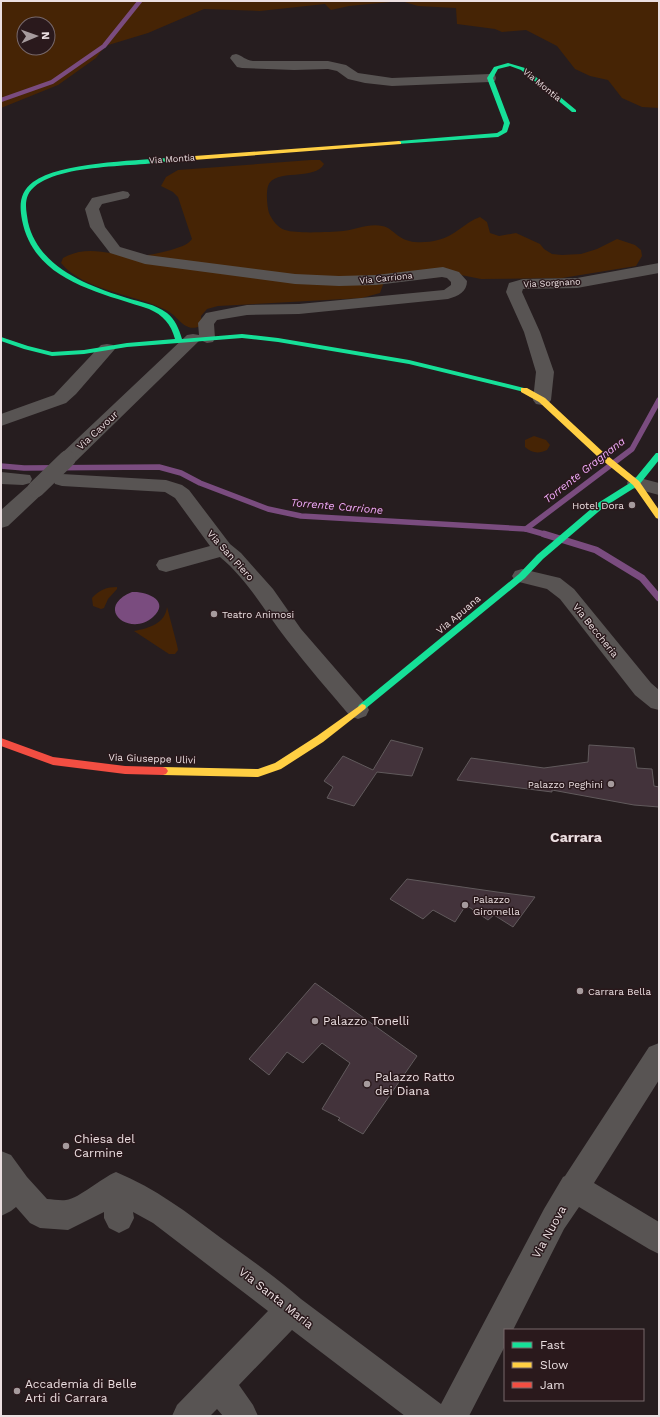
<svg xmlns="http://www.w3.org/2000/svg" width="660" height="1417" viewBox="0 0 660 1417" font-family="'Work Sans',sans-serif">
<rect width="100%" height="100%" fill="#261d1f"/>
<g fill="#462405" fill-rule="evenodd">
<path d="M1 1H401L349 6 331 10 325 4 260 11 204 9 148 33 105 46 96 58 58 85 1 108ZM24 24H48V48H24Z"/>
<path d="M401 1H659V108L642 107 622 98 608 80 590 76 575 69 557 46 526 30 502 32 495 29 457 24 456 8 418 6Z"/>
<path d="M311 160H320L324 164C316 181 274 168 268 186 266 193 267 206 269 213 272 220 278 228 285 230 297 234 330 232 343 231 355 230 369 223 382 226 389 227 394 233 400 237 410 244 426 243 438 240 454 237 465 222 480 217L487 222 490 233 499 236 516 233 540 244 544 249 552 254 562 255 581 254 597 249 617 239 635 245 641 250 642 256 636 266 562 278 481 279 461 275 384 282 380 293 362 298 218 306 207 309 201 316 202 325C185 335 179 316 166 310 135 294 84 291 61 263L63 258C88 244 109 255 135 256 147 256 159 253 171 250 179 247 187 246 192 239L178 197 173 192 161 186 166 177 178 170Z"/>
<path d="M534 436 546 440 550 445 547 450C539 454 531 453 525 447V440Z"/>
<path d="M117 587V589L108 599 104 608 101 609 93 606 92 598C99 590 107 587 117 587Z"/>
<path d="M167 607 177 645 178 650 175 654H169L134 631C149 628 165 624 167 607Z"/>
</g>
<path fill="#7a4c7f" d="M132 592C147 591 171 601 153 617 130 638 93 608 132 592Z"/>
<g fill="none" stroke-linecap="round" stroke-linejoin="round">
<path stroke="#7a4c7f" stroke-width="4.5" d="M1 100 52 82 104 46 140 1"/>
<g stroke="#7a4c7f" stroke-width="5.5">
<path d="M1 466 24 468 159 467 181 473 200 483 268 509 301 516 526 529 547 535"/>
<path d="M526 529 632 449 659 400"/>
</g>
<path stroke="#7a4c7f" stroke-width="7" d="M544 534 596 550 642 578 659 598"/>
</g>
<g fill="#43333b" stroke="#615a5c">
<path d="M391 740 423 748 412 776 377 772 354 806 327 798 333 787 324 781 343 756 373 770Z"/>
<path d="M589 745 634 748 637 768 652 769 654 786 659 787V807L634 805 552 790V792L457 780 471 758 544 768 588 762Z"/>
<path d="M407 879 497 892 535 897 513 927 494 915 488 920 466 905 455 922 433 910 423 919 390 899Z"/>
<path d="M315 983 417 1056 363 1134 338 1120 340 1118 322 1109 350 1063 322 1043 303 1063 287 1052 269 1075 249 1059Z"/>
</g>
<g fill="none" stroke-linecap="round" stroke-linejoin="round">
<g fill="#585453" fill-rule="evenodd">
<path d="M236 54C243 56 245 60 253 61H328L346 65 358 73 392 78 490 74 495 75 496 78 495 81 490 82 392 86 365 83 348 79 337 71 328 69 294 70 242 68 237 67 230 58 232 55Z"/>
<path d="M123 191 128 192 130 195 128 198 102 204 99 209 105 227 120 247 147 255 295 274 339 276 376 275 443 267 459 272 467 281C467 292 458 296 448 299L299 314 247 315 217 320 214 324 215 338 213 342 207 343 200 340 74 463 67 465 60 463 58 459 60 455 187 335 193 334 199 335 198 323 206 313 247 305 299 304 444 290 451 285V282L447 278 442 277 376 285 339 286 295 284 145 264 110 253 90 227 85 209 92 198Z"/>
<path d="M659 263V273L577 288 523 289 522 292 540 332 554 372 551 400 548 404 542 405 536 404 533 400 536 372 524 332 506 292 509 283 523 279 577 278Z"/>
<path d="M107 344 113 345 115 349 76 394 66 403 1 426V414L54 395 101 345Z"/>
<path d="M1 472 30 475 32 479 30 483 23 485 1 484Z"/>
<path d="M62 474 166 480 182 485 189 490 230 544 241 553 273 589 301 629 366 704 369 710 366 716 358 719 350 716C329 691 307 666 287 640 265 612 248 580 220 557L166 572 159 570 156 565 159 560 210 546 175 498 165 492 62 486 55 484 53 480 55 476Z"/>
<path d="M636 477 659 483V495L629 487 627 483 629 479Z"/>
<path d="M36 483 43 485 45 489 43 493 8 526 1 528V510L29 485Z"/>
<path d="M522 569 560 578 574 589 651 683 659 690V710L651 708 635 695 560 599 547 589 515 581 512 576 515 571Z"/>
<path d="M659 1043V1080L594 1183 659 1222V1254L649 1249 579 1207 564 1229 513 1330H505V1346L469 1416H405L292 1330 239 1385 253 1405 258 1416H223L217 1409 210 1416H172L177 1405 268 1311 153 1223 133 1212 134 1218 129 1228 119 1233 109 1228 104 1218V1212L68 1230 40 1228 30 1223 16 1207 11 1211 1 1216V1151L11 1155 27 1177 47 1199C53 1199 60 1201 66 1200 80 1198 101 1178 116 1172 155 1188 188 1213 221 1238 248 1258 276 1277 301 1299L441 1404 544 1209 563 1177 565 1176 649 1047Z"/>
</g>
<g fill="#16e098" fill-rule="evenodd">
<path d="M508 63 525 68 576 110V112H572L521 70 510 66 498 69 493 78 510 123 507 132 498 137 397 144V142L399 141 497 133 502 130 504 123 487 78 494 67Z"/>
<path d="M167 158 170 160 169 161C136 168 45 162 28 195 24 204 27 214 28 222 38 267 88 286 127 298 140 302 155 304 167 313 175 319 179 329 182 339L242 334 278 338 409 360 524 388 528 390 524 392 409 364 278 342 242 338 127 347 84 354 52 356 24 349 1 341V337L28 346 52 352 84 350 127 343 175 339C171 324 163 315 149 309 99 292 34 281 22 220 19 204 20 192 33 182 61 162 133 161 167 158Z"/>
<path d="M656 453H659V460L639 485 604 507 543 559 525 578 365 709H359L358 707 359 705 519 574 537 555 598 503 633 481Z"/>
</g>
<g fill="#ffcf43" fill-rule="evenodd">
<path d="M399 141 401 142V144L167 162 164 160 167 158Z"/>
<path d="M521 388H527L545 398 603 452 639 481 659 510V519L656 518 633 485 597 456 539 402 521 392Z"/>
<path d="M362 704 365 705 366 707 365 709 323 742 281 769 258 777 163 775 160 774 158 771 160 768 163 767 258 769 275 763 317 736Z"/>
</g>
<path fill="#f24e42" fill-rule="evenodd" d="M1 738 53 757 125 766 163 767 166 768 168 771 166 774 163 775 125 774 53 765 1 746Z"/>
<path stroke="#585453" stroke-width="17" d="M36 489 67 459"/>
</g>
<g fill="#a69b9d" stroke="#2a191c" stroke-width="1.5">
<circle cx="632" cy="505" r="4"/>
<circle cx="214" cy="614" r="4"/>
<circle cx="611" cy="784" r="4"/>
<circle cx="465" cy="905" r="4"/>
<circle cx="580" cy="991" r="4"/>
<circle cx="315" cy="1021" r="4"/>
<circle cx="367" cy="1084" r="4"/>
<circle cx="66" cy="1146" r="4"/>
<circle cx="17" cy="1391" r="4"/>
</g>
<g text-anchor="middle" stroke-width="3" stroke-linejoin="round" paint-order="stroke">
<g font-size="9" fill="#ebdfe1" stroke="#2a191c">
<text transform="translate(542 85) rotate(39)" y="3">Via Montia</text>
<text transform="translate(172 159) rotate(-4)" y="3">Via Montia</text>
<text transform="translate(386 278) rotate(-6)" y="3">Via Carriona</text>
<text transform="translate(552 283) rotate(-3)" y="3">Via Sorgnano</text>
</g>
<g font-size="10" fill="#ebdfe1" stroke="#2a191c">
<text transform="translate(97 430) rotate(-43)" y="4">Via Cavour</text>
<text transform="translate(231 555) rotate(48)" y="4">Via San Piero</text>
<text transform="translate(458 614) rotate(-40)" y="4">Via Apuana</text>
<text transform="translate(596 630) rotate(51)" y="4">Via Beccheria</text>
<text transform="translate(152 758) rotate(2)" y="4">Via Giuseppe Ulivi</text>
</g>
<g font-size="10" fill="#ebdfe1" stroke="#2a191c" text-anchor="start">
<text x="624" y="509" text-anchor="end">Hotel Dora</text>
<text x="222" y="618">Teatro Animosi</text>
<text x="603" y="788" text-anchor="end">Palazzo Peghini</text>
<text x="473" y="903">Palazzo<tspan x="473" dy="12">Giromella</tspan></text>
<text x="588" y="995">Carrara Bella</text>
</g>
<g font-size="11" font-style="italic" fill="#f0aafa" stroke="#2a191c">
<text transform="translate(584 470) rotate(-38)" y="4">Torrente Gragnana</text>
<text transform="translate(337 506) rotate(5)" y="4">Torrente Carrione</text>
</g>
<g font-size="12" fill="#ebdfe1" stroke="#2a191c" text-anchor="start">
<text x="323" y="1025">Palazzo Tonelli</text>
<text x="375" y="1081">Palazzo Ratto<tspan x="375" dy="14">dei Diana</tspan></text>
<text x="74" y="1143">Chiesa del<tspan x="74" dy="14">Carmine</tspan></text>
<text x="25" y="1388">Accademia di Belle<tspan x="25" dy="14">Arti di Carrara</tspan></text>
</g>
<g font-size="12" fill="#ebdfe1" stroke="#2a191c">
<text transform="translate(549 1232) rotate(-61)" y="4">Via Nuova</text>
<text transform="translate(276 1298) rotate(38)" y="4">Via Santa Maria</text>
</g>
<g font-size="14" font-weight="bold" fill="#ebdfe1" stroke="#2a191c">
<text x="576" y="842">Carrara</text>
</g>
</g>
<rect width="660" height="1417" fill="none" stroke="#ebdfe1" stroke-width="4"/>
<rect x="504" y="1329" width="140" height="72" fill="#2a191c" stroke="#77686b"/>
<rect x="512" y="1342" width="20" height="6" fill="#16e098" stroke="#77686b"/>
<text x="540" y="1349" font-size="12" fill="#ebdfe1">Fast</text>
<rect x="512" y="1362" width="20" height="6" fill="#ffcf43" stroke="#77686b"/>
<text x="540" y="1369" font-size="12" fill="#ebdfe1">Slow</text>
<rect x="512" y="1382" width="20" height="6" fill="#f24e42" stroke="#77686b"/>
<text x="540" y="1389" font-size="12" fill="#ebdfe1">Jam</text>
<g transform="translate(36 36) rotate(88)"><circle r="19" fill="#2a191c" stroke="#77686b"/>
<path d="M0-3L7 15L0 10L-7 15Z" fill="#a69b9d"/>
<text y="-6" font-size="11" font-weight="bold" text-anchor="middle" fill="#ebdfe1">N</text>
</g>
</svg>
